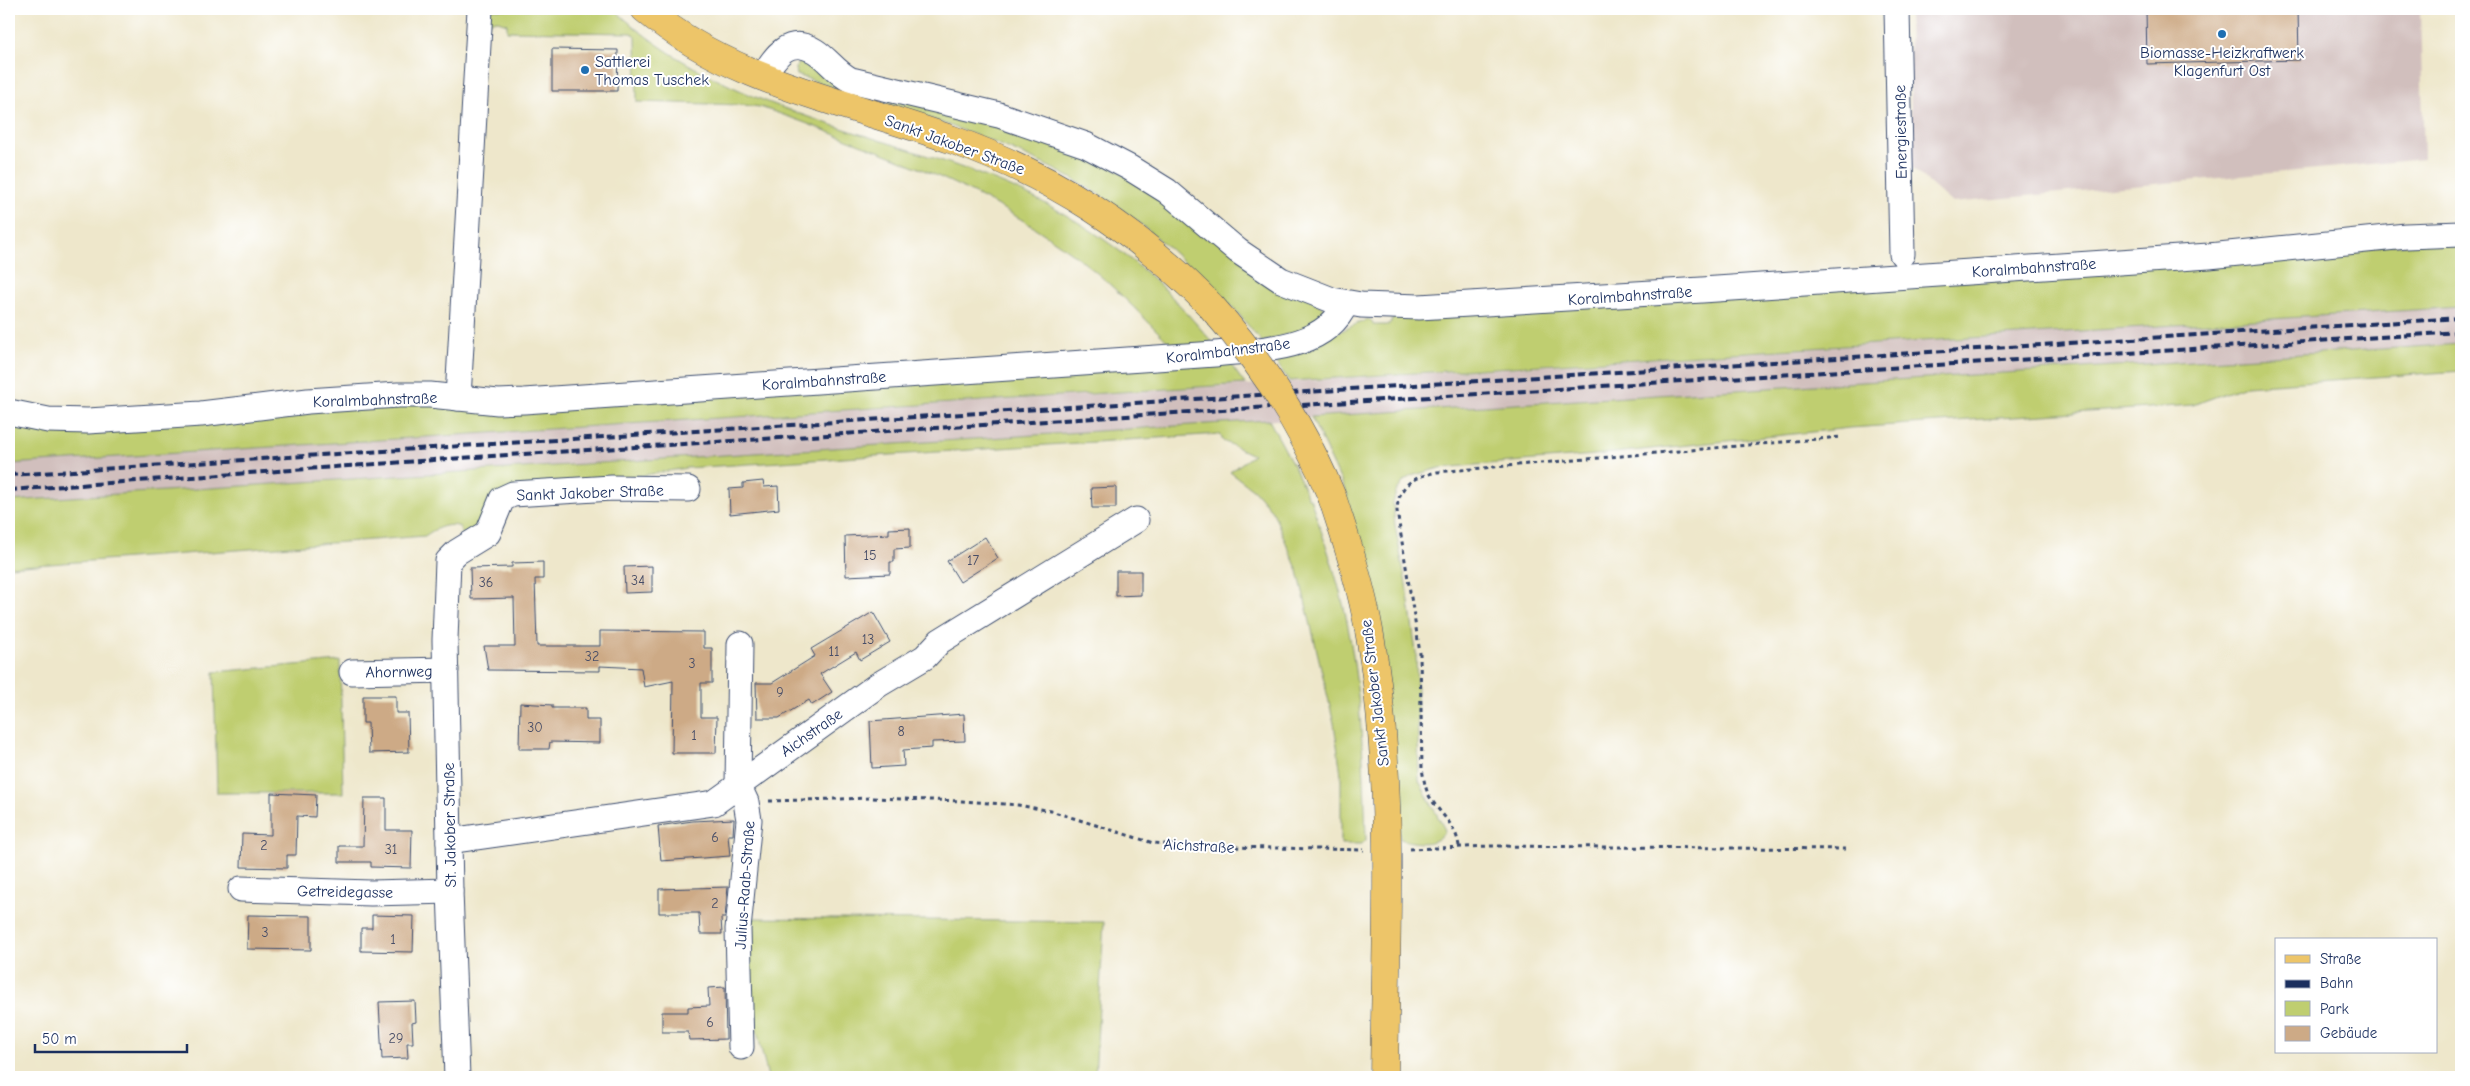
<svg xmlns="http://www.w3.org/2000/svg" width="2470" height="1086" viewBox="0 0 2470 1086" font-family="'Comic Neue',sans-serif">
<rect width="100%" height="100%" fill="#fff"/>
<filter id="ink" filterUnits="userSpaceOnUse"><feTurbulence type="fractalNoise" baseFrequency=".02" numOctaves="2"/><feDisplacementMap in="SourceGraphic" scale="10" xChannelSelector="R" yChannelSelector="G"/><feConvolveMatrix kernelMatrix="1 2 1 2 8 2 1 2 1" color-interpolation-filters="sRGB"/></filter>
<filter id="wash" filterUnits="userSpaceOnUse"><feTurbulence type="fractalNoise" baseFrequency=".0096" numOctaves="4" result="noise"/><feDisplacementMap in="SourceGraphic" scale="20" xChannelSelector="R" yChannelSelector="G"/><feGaussianBlur stdDeviation="1.12" result="paint"/><feColorMatrix in="noise" values="0 0 0 0 0 0 0 0 0 0 0 0 0 0 0 0 0 1.4 0 .05"/><feComposite in="paint" operator="in"/></filter>
<g filter="url(#wash)">
<rect width="100%" height="100%" fill="#eee7cb"/>
<g fill="#d1bfbd">
<path d="M1909 9H2420L2424 159 1952 203 1912 168Z"/>
<path d="M2461 307V344L9 501V464Z"/>
</g>
<g fill="#bfce70" stroke="#6d7e67">
<path d="M490 9H614C726 116 888 130 1024 193 1076 217 1128 253 1169 294 1186 311 1201 330 1217 347H1173C1146 320 1120 292 1091 268 1016 208 941 175 852 141 821 129 791 117 760 107L744 105 637 102 636 37 632 33 507 31V24L495 20 489 23Z"/>
<path d="M806 61 1090 152 1327 310 1315 326 1262 342 1231 305H1227C1186 263 1143 220 1092 190 1000 135 898 110 797 75L796 68 798 64Z"/>
<path d="M2461 240V307L1289 381 1272 356 1301 349 1368 319 1372 321 1373 325H1389L1393 318Z"/>
<path d="M2461 344V371L2245 386 2193 405 1850 428 1594 455 1440 468 1411 476 1404 481 1396 492 1393 503 1395 525 1408 595 1416 652 1419 781 1445 830C1439 848 1413 843 1400 839L1344 496H1348L1311 417Z"/>
<path d="M1228 361 1245 384 9 464V421L277 411Z"/>
<path d="M1269 420 1296 470 1308 498H1310C1323 536 1336 573 1345 612 1361 687 1364 764 1366 840L1362 844H1341V775L1334 723 1298 571 1273 512 1254 490 1230 472 1253 455 1223 441 1220 434 686 468 610 481 527 486 486 525 462 535 460 527C449 522 434 529 425 536L9 567V501Z"/>
<path d="M340 661 343 793H217L214 672Z"/>
<path d="M751 918 1104 922 1095 1077H768L749 998Z"/>
</g>
<g id="blocks">
<g fill="#cdaa86">
<path d="M2146 9H2298L2299 60 2147 64Z"/>
<path d="M552 49 618 50 617 91H552Z"/>
<path d="M763 481 764 487 778 486 779 509 730 514 729 489 743 488V483Z"/>
<path d="M1116 487V508H1092L1091 488Z"/>
<path d="M910 528V548L894 549V562H890V574L846 576 845 536 889 534V529Z"/>
<path d="M985 537 998 558 960 582 947 561Z"/>
<path d="M543 562V579H535L537 646H600V631L704 632V648H712V683H701V717H717L716 753H672L673 681 644 687 641 668 600 666V671L488 670 484 646H515L514 598 471 599 470 568 512 567V563Z"/>
<path d="M652 566V592L625 593 624 567Z"/>
<path d="M1116 571H1141V595L1116 596Z"/>
<path d="M873 612 890 642 860 660 856 652 820 674 832 692 812 705 809 700 779 718H757L756 683H772L815 656 811 649Z"/>
<path d="M363 696H396V713H408L409 752 369 753 368 723H363Z"/>
<path d="M520 703 552 705V708H586V720H600V743L550 742 549 749H519Z"/>
<path d="M964 714 965 741 932 742V748L903 750 904 766 872 768 870 721Z"/>
<path d="M271 793 316 795 315 817 297 816 296 855H287V868L241 867 242 834 271 835Z"/>
<path d="M364 798H386V830H412L411 868 371 867V862H339V846H363Z"/>
<path d="M734 819 733 835H728L730 856 661 861 658 826 693 821Z"/>
<path d="M728 887 725 918H721L722 934H700L699 913H659V889Z"/>
<path d="M248 915 311 916V950L247 949Z"/>
<path d="M372 915 414 916 413 952 361 951V928H372Z"/>
<path d="M725 987 726 1039 689 1040 688 1032H662V1012H688V1007L709 1006 708 988Z"/>
<path d="M415 1001 416 1022 412 1023 413 1043H407L408 1058 382 1059 379 1002Z"/>
</g>
</g>
</g>
<g filter="url(#ink)">
<use href="#blocks" fill-opacity="0" stroke="#3b4b6e" stroke-width="1"/>
<g fill="none" stroke-linecap="round" stroke-linejoin="round">
<defs>
<g id="minor">
<path d="M1897 9 1902 254"/>
<path d="M763 76C775 57 788 35 815 51 828 59 836 73 851 80L999 115 1086 145 1130 168 1167 191 1238 251 1281 280 1332 300 1361 305 1419 307 1702 290 2209 256 2406 236 2461 234"/>
<path d="M458 398 480 9"/>
<path d="M9 412 48 420 88 421 201 414 308 401 398 395H430L498 402 524 401 1215 354C1260 349 1325 351 1346 303"/>
<path d="M740 644 738 785 746 802 749 820 738 929 741 1047"/>
<path d="M352 672 446 670"/>
<path d="M449 841 714 803 878 685 925 657 940 641 1136 520"/>
<path d="M241 889 371 893 450 891"/>
<path d="M457 1077 450 891 445 640 448 561 457 552 488 533 502 499 513 494 612 488 688 489"/>
</g>
<g id="major">
<path d="M645 9C732 83 849 102 953 140 1055 177 1136 229 1211 306"/>
<path d="M1332 497C1347 542 1362 588 1370 636 1395 780 1386 931 1384 1077"/>
</g>
</defs>
<use href="#minor" stroke="#3b4b6e" stroke-width="27"/>
<use href="#major" stroke="#3b4b6e" stroke-width="29"/>
<g stroke="#3b4b6e" stroke-width="3" stroke-dasharray="4 4" stroke-linecap="butt">
<path d="M769 801 871 798 962 801 1018 805 1051 811 1153 843 1185 846 1364 850"/>
<path d="M1459 846C1456 825 1442 816 1431 799 1425 790 1424 779 1422 769L1420 653 1397 511C1398 484 1414 477 1437 472L1841 437"/>
<path d="M1410 849 1492 846 1849 849"/>
</g>
<use href="#minor" stroke="#fff" stroke-width="25"/>
<use href="#major" stroke="#edc569" stroke-width="28"/>
<g stroke="#1b2f5e" stroke-width="4" stroke-dasharray="8 4" stroke-linecap="butt">
<path d="M9 475 2461 318"/>
<path d="M9 490 476 457 2461 332"/>
</g>
<defs>
<path id="major-bridge" d="M1211 306C1262 363 1303 427 1332 497"/>
</defs>
<use href="#major-bridge" stroke="#3b4b6e" stroke-width="29" stroke-linecap="butt"/>
<use href="#major-bridge" stroke="#edc569" stroke-width="28"/>
</g>
</g>
<g fill="#1f6fb2" stroke="#fff" stroke-width="2">
<circle cx="2222" cy="34" r="5"/>
<circle cx="585" cy="70" r="5"/>
</g>
<g text-anchor="middle" stroke-width="4" stroke-linejoin="round" paint-order="stroke">
<g font-size="14" fill="#484e68">
<text x="870" y="560">15</text>
<text x="973" y="565">17</text>
<text x="638" y="585">34</text>
<text x="486" y="587">36</text>
<text x="868" y="644">13</text>
<text x="834" y="656">11</text>
<text x="592" y="661">32</text>
<text x="692" y="668">3</text>
<text x="780" y="697">9</text>
<text x="535" y="732">30</text>
<text x="901" y="736">8</text>
<text x="694" y="740">1</text>
<text x="715" y="842">6</text>
<text x="264" y="850">2</text>
<text x="391" y="854">31</text>
<text x="715" y="908">2</text>
<text x="265" y="937">3</text>
<text x="393" y="944">1</text>
<text x="710" y="1027">6</text>
<text x="396" y="1043">29</text>
</g>
<g font-size="16" fill="#1b2f5e" stroke="#fff">
<text x="2222" y="58">Biomasse-Heizkraftwerk<tspan x="2222" dy="18">Klagenfurt Ost</tspan></text>
<text x="595" y="67" text-anchor="start">Sattlerei<tspan x="595" dy="18">Thomas Tuschek</tspan></text>
</g>
<g font-size="16" fill="#1b2f5e" stroke="#fff">
<text transform="translate(1900 132) rotate(-91)" y="6">Energiestraße</text>
<text transform="translate(955 144) rotate(20)" y="6">Sankt Jakober Straße</text>
<text transform="translate(2034 267) rotate(-4)" y="6">Koralmbahnstraße</text>
<text transform="translate(1630 295) rotate(-4)" y="6">Koralmbahnstraße</text>
<text transform="translate(1228 350) rotate(-7)" y="6">Koralmbahnstraße</text>
<text transform="translate(824 380) rotate(-4)" y="6">Koralmbahnstraße</text>
<text transform="translate(375 399) rotate(-2)" y="6">Koralmbahnstraße</text>
<text transform="translate(590 492) rotate(-2)" y="6">Sankt Jakober Straße</text>
<text transform="translate(399 671) rotate(-1)" y="6">Ahornweg</text>
<text transform="translate(1374 693) rotate(-97)" y="6">Sankt Jakober Straße</text>
<text transform="translate(811 732) rotate(-35)" y="6">Aichstraße</text>
<text transform="translate(449 825) rotate(-91)" y="6">St. Jakober Straße</text>
<text transform="translate(1199 845) rotate(3)" y="6">Aichstraße</text>
<text transform="translate(744 885) rotate(-86)" y="6">Julius-Raab-Straße</text>
<text transform="translate(345 891) rotate(1)" y="6">Getreidegasse</text>
</g>
</g>
<rect width="2470" height="1086" fill="none" stroke="#fff" stroke-width="30"/>
<rect x="2275" y="938" width="162" height="115" fill="#ffffff" stroke="#a4acbf"/>
<rect x="2285" y="955" width="25" height="8" fill="#edc569" stroke="#a4acbf"/>
<text x="2320" y="964" font-size="15" fill="#1b2f5e">Straße</text>
<rect x="2285" y="980" width="25" height="8" fill="#1b2f5e" stroke="#a4acbf"/>
<text x="2320" y="988" font-size="15" fill="#1b2f5e">Bahn</text>
<rect x="2285" y="1001" width="25" height="15" fill="#bfce70" stroke="#a4acbf"/>
<text x="2320" y="1014" font-size="15" fill="#1b2f5e">Park</text>
<rect x="2285" y="1026" width="25" height="15" fill="#cdaa86" stroke="#a4acbf"/>
<text x="2320" y="1038" font-size="15" fill="#1b2f5e">Gebäude</text>
<path d="M35 1044v8h152v-8" fill="none" stroke="#1b2f5e" stroke-width="2.5"/>
<text x="42" y="1044" font-size="15" fill="#1b2f5e" stroke="#ffffff" stroke-width="4" paint-order="stroke">50 m</text>
</svg>
